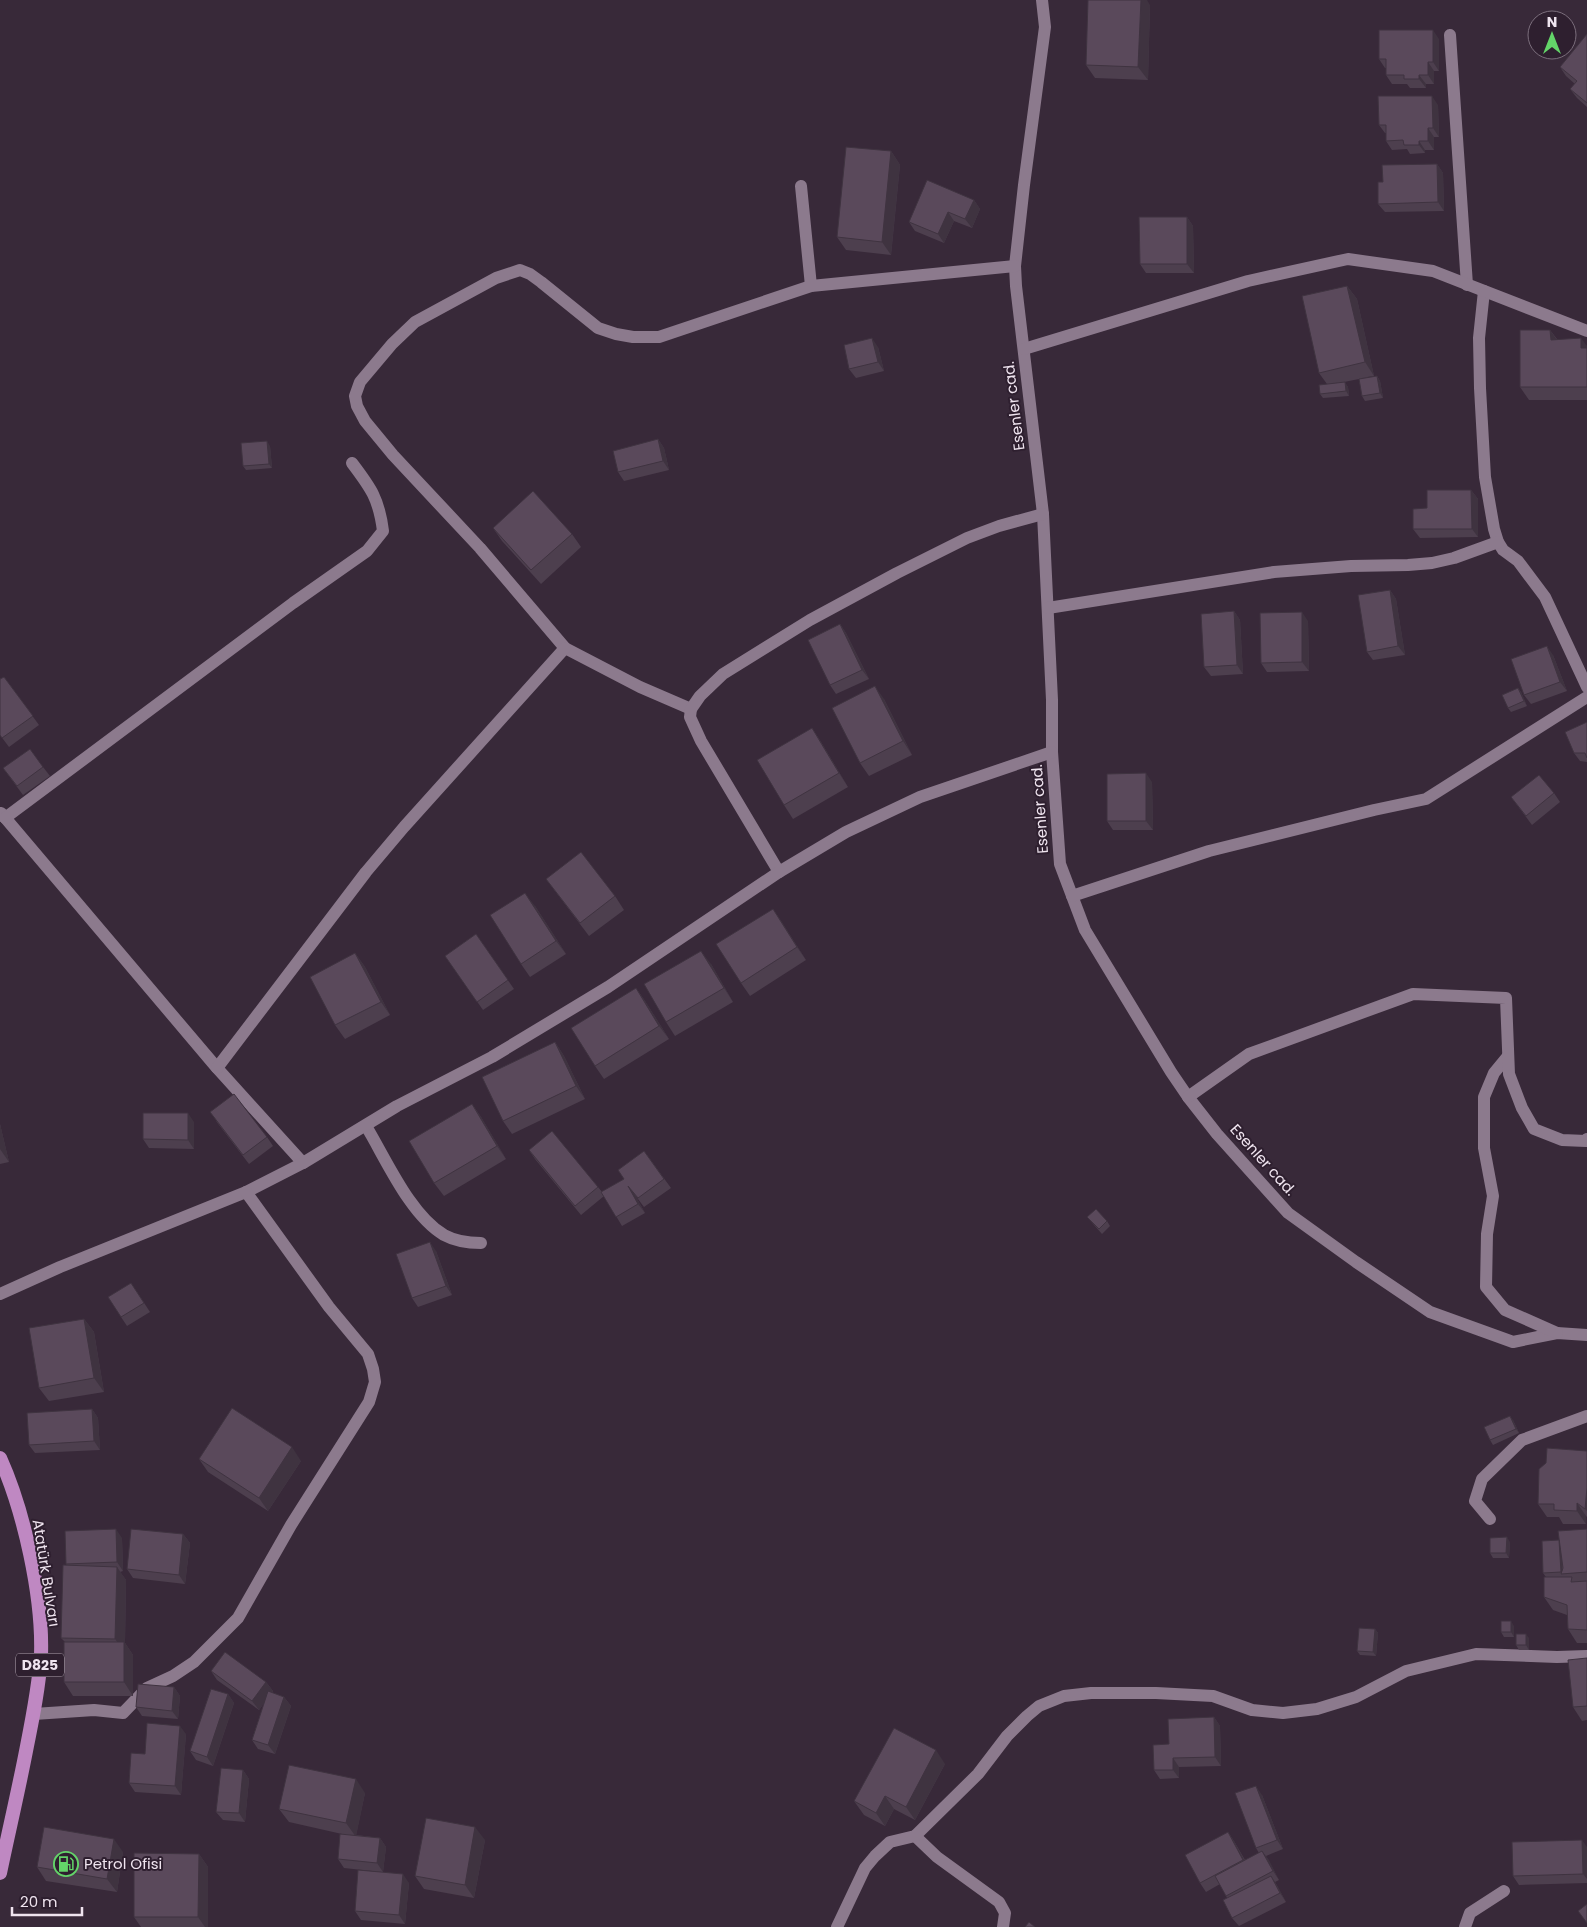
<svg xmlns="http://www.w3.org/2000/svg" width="1587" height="1927" viewBox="0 0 1587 1927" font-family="Poppins,sans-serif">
<rect width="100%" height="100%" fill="#382939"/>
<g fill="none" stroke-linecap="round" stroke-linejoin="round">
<g stroke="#8c7a8d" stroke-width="12">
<path d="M1042 0 1045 27 1024 185 1015 266 1016 286 1043 514 1052 700V752L1060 864 1085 930 1171 1072 1188 1097 1217 1134 1288 1213 1356 1262 1430 1312 1513 1342 1557 1333 1587 1335"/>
<path d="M1450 35 1467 285"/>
<path d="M801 186 811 286"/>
<path d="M1484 291 1479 338 1480 388 1485 477 1494 529 1498 542 1503 550 1518 561 1545 597 1587 687"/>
<path d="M1024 349 1248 281 1348 259 1433 271 1587 331"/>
<path d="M1048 608 1274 572 1351 566 1408 565 1432 563 1454 558 1498 542"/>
<path d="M691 709 640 687 565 648 480 548 393 455 365 421 357 406 355 396 360 382 392 344 415 322 496 278 520 270 530 274 541 282 598 328 616 334 633 337H659L811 286 1015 266"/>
<path d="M1 813 217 1068 303 1163"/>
<path d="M5 818 293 603 367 551 383 531C379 499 371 488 352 463"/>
<path d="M779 872 701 741 690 717 691 709 700 696 723 674 810 620 897 573 967 538 999 526 1043 514"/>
<path d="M1072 896 1209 851 1374 810 1426 799 1587 697"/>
<path d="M1508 1056 1494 1073 1484 1097V1148L1493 1196 1487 1234 1486 1287 1505 1310 1557 1333"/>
<path d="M217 1068 366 872 404 827 565 648"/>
<path d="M1188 1097 1249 1054 1413 994 1506 998 1509 1074 1522 1108 1534 1129 1562 1140 1586 1141 1587 1139"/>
<path d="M366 1126C386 1159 410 1215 444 1235 455 1241 468 1243 481 1243"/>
<path d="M0 1294 60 1267 246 1192 303 1163 397 1106 492 1057 608 987 779 872 846 832 920 797 1052 752"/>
<path d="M1490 1519 1475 1501 1482 1479 1522 1440 1587 1416"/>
<path d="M34 1714 94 1710 123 1713 147 1688 173 1676 194 1662 238 1618 291 1525 369 1402 375 1382 373 1369 368 1354 329 1307 246 1192"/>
<path d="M915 1836 937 1857 999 1902 1005 1913 1003 1927"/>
<path d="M837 1927 865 1868 875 1856 890 1842 915 1836 978 1774 1007 1736 1027 1716 1039 1706 1064 1696 1091 1693H1156L1213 1696 1252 1710 1283 1713 1317 1709 1356 1697 1406 1671 1476 1654 1557 1657 1587 1656"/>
<path d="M1465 1927 1470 1913 1504 1891"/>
</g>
<path stroke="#bf88c2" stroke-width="14" d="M0 1458C24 1511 43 1597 41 1655 39 1686 33 1716 27 1746 19 1788 9 1830 0 1873"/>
</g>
<g fill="#4d3f4e">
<path d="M1150 5 1148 80 1095 78 1086 65Z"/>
<path d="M1587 34V107L1577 98 1570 89 1575 84 1566 76 1560 67Z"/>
<path d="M1439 39V71H1434V84H1426V88H1410L1407 84H1392L1386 75V68H1385L1379 59Z"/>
<path d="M1438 105 1439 137H1434V150H1425V153L1410 154 1407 149 1392 150 1386 141V133H1385L1379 125Z"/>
<path d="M891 151 900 165 891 255 846 250 837 237Z"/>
<path d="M1437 164 1443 173 1444 211 1385 212 1378 204 1383 182Z"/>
<path d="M974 200 980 209 972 228 954 221 944 243 915 231 909 222Z"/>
<path d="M1187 217 1193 226 1194 273H1146L1140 264Z"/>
<path d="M1347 286 1357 299 1374 376 1361 378 1377 376 1380 381 1383 398 1365 401 1362 396 1359 379 1344 382 1348 387 1349 396 1323 398 1320 394 1327 384 1319 373Z"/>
<path d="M1550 330 1557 339 1587 346V400H1529L1520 387Z"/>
<path d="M878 347 884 371 856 378 849 369Z"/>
<path d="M658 439 664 448 669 470 624 481 618 472Z"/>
<path d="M270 446 272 468 246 470 243 466Z"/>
<path d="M1471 490 1478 499V537L1420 538 1413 529 1427 508Z"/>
<path d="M493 528 572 534 581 547 541 584 502 541Z"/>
<path d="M1390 590 1396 599 1405 655 1373 660 1367 652Z"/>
<path d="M1234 611 1240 620 1243 674 1211 676 1204 667Z"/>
<path d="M1308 621 1309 671 1267 672 1261 663Z"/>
<path d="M840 624 846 633 869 679 836 694 830 685Z"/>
<path d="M1553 655 1567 691 1531 704 1524 695Z"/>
<path d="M4 677 39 725 9 747 0 735Z"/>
<path d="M1518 688 1521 692 1527 706 1511 712 1508 708Z"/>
<path d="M884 699 912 755 869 776 860 763Z"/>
<path d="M1587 722V762L1580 761 1574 753Z"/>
<path d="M812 728 821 742 848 787 793 819 784 805Z"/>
<path d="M43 767 50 776 23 795 3 768Z"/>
<path d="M1152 782 1153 830H1113L1107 821Z"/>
<path d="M1554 793 1560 802 1532 825 1511 797Z"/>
<path d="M546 879 615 896 624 910 589 936Z"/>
<path d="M535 906 566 954 530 977 521 964Z"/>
<path d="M773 909 806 960 750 996 741 983Z"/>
<path d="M476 934 514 989 483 1010 445 956Z"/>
<path d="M355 953 365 967 390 1015 345 1039 335 1025Z"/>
<path d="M711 964 733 1002 675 1036 666 1022Z"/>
<path d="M636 988 645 1001 669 1039 604 1079 595 1066Z"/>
<path d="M555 1042 564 1056 585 1099 512 1134 503 1121Z"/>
<path d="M472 1104 481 1117 506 1159 444 1196 434 1183Z"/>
<path d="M216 1121 267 1137 273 1146 249 1164Z"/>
<path d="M194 1122V1149L149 1148 143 1139Z"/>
<path d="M0 1124 9 1162 0 1164Z"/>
<path d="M529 1150 598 1187 602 1192 624 1179 644 1151 671 1188 644 1207 635 1195 645 1213 622 1226 604 1196 581 1215 535 1159Z"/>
<path d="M1087 1217 1107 1221 1110 1226 1102 1234Z"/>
<path d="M436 1251 452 1295 418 1307 412 1298Z"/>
<path d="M137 1292 150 1312 127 1326 121 1317Z"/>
<path d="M84 1319 94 1332 104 1392 49 1401 39 1388Z"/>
<path d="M92 1409 98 1418 100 1450 35 1453 29 1445Z"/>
<path d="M1513 1420 1519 1433 1493 1445 1490 1440Z"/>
<path d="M1587 1451V1517L1586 1516V1524H1563L1559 1517H1547L1538 1504Z"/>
<path d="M199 1459 301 1461 268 1511 208 1472Z"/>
<path d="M1587 1529V1643H1577L1568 1629 1567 1615 1553 1610 1544 1597 1546 1577 1543 1573Z"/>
<path d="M183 1534 190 1543 185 1584 133 1578 127 1569Z"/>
<path d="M122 1538 123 1571 120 1572 126 1580 125 1643 133 1655V1696H73L64 1682 65 1642 61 1638 67 1566 66 1564Z"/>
<path d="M1510 1542 1509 1558H1493L1490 1553Z"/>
<path d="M1514 1626V1637H1504L1501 1632Z"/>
<path d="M1375 1629 1378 1633 1376 1656 1360 1655 1357 1651Z"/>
<path d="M1529 1638V1650H1519L1516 1645Z"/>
<path d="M1587 1658V1720L1582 1721 1573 1707Z"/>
<path d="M211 1671 266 1682 273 1691 272 1693 284 1697 291 1706 275 1754 258 1749 252 1740 264 1703 259 1710 217 1680Z"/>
<path d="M174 1687 180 1696 178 1719 142 1716 136 1707Z"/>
<path d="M228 1694 234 1703 213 1766 196 1760 190 1751Z"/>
<path d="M1214 1717 1220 1726 1221 1766 1179 1767V1778L1160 1779 1154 1770 1169 1744Z"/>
<path d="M186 1734 181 1795 135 1792 129 1783 145 1754Z"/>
<path d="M945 1764 915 1820 894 1809 885 1826 864 1815 854 1801Z"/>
<path d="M243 1770 249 1779 245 1822 223 1820 216 1812Z"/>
<path d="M365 1793 356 1835 380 1838 386 1847 383 1872 409 1883 405 1924 361 1920 355 1911 381 1872 344 1868 338 1859 342 1834 289 1822 279 1809Z"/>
<path d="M1262 1795 1283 1849 1266 1856 1279 1880 1275 1882 1286 1902 1239 1926 1232 1918 1227 1898 1220 1884 1206 1892 1200 1883 1228 1832 1234 1841 1245 1860 1259 1853 1256 1848Z"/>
<path d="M485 1840 474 1898 424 1889 415 1876Z"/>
<path d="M1587 1847V1883L1519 1885 1513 1876Z"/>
<path d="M123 1852 117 1892 46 1881 37 1867Z"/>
<path d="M199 1854 208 1867V1927H141L134 1917Z"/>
</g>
<g fill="#3f3340">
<path d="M1141 0H1147L1150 5 1148 80 1138 67Z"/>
<path d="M1433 30 1439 39V71L1433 62Z"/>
<path d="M1428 62 1434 71V84L1428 75Z"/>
<path d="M1419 75 1426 84V88L1419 79Z"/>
<path d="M1432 96 1438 105 1439 137 1433 128Z"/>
<path d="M1428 128 1434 137V150L1428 141Z"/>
<path d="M1419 141 1425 150V153L1419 145Z"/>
<path d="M891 151 900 165 891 255 882 242Z"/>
<path d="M1437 164 1443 173 1444 211 1438 202Z"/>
<path d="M974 200 980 209 972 228 965 219Z"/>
<path d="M948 212 954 221 944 243 938 234Z"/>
<path d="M1187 217 1193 226 1194 273 1187 264Z"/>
<path d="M1347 286 1357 299 1374 376 1365 362Z"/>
<path d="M1550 330 1559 343 1551 340Z"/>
<path d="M872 338 878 347 884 371 878 362Z"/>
<path d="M1581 338 1587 346V356L1581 348Z"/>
<path d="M1377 376 1380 381 1383 398 1380 393Z"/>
<path d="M1345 382 1348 387 1349 396 1346 391Z"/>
<path d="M658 439 664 448 669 470 663 461Z"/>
<path d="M267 441 270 446 272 468 269 464Z"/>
<path d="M1471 490 1478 499V537L1472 529Z"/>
<path d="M1390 590 1396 599 1405 655 1398 646Z"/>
<path d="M1234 611 1240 620 1243 674 1237 665Z"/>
<path d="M1302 612 1308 621 1309 671 1302 662Z"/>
<path d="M840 624 846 633 869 679 862 670Z"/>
<path d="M1547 646 1553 655 1567 691 1560 682Z"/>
<path d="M875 686 884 699 912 755 903 741Z"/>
<path d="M1518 688 1521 692 1527 706 1524 701Z"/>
<path d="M812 728 821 742 848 787 839 773Z"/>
<path d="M1146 773 1152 782 1153 830 1146 821Z"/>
<path d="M525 893 535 906 566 954 556 941Z"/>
<path d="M773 909 782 922 806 960 797 947Z"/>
<path d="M701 951 711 964 733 1002 724 988Z"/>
<path d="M355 953 365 967 390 1015 381 1002Z"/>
<path d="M636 988 645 1001 669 1039 659 1026Z"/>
<path d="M555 1042 564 1056 585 1099 576 1086Z"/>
<path d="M472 1104 481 1117 506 1159 497 1146Z"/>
<path d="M188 1113 194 1122V1149L188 1140Z"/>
<path d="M0 1124 9 1162 0 1149Z"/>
<path d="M628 1186 635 1195 645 1213 638 1204Z"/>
<path d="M430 1242 436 1251 452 1295 446 1286Z"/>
<path d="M84 1319 94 1332 104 1392 94 1378Z"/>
<path d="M92 1409 98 1418 100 1450 94 1441Z"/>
<path d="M1510 1416 1513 1420 1519 1433 1516 1429Z"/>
<path d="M292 1447 301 1461 268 1511 259 1498Z"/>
<path d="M1587 1488V1511L1585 1509Z"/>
<path d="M1577 1503 1586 1516V1524L1577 1511Z"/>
<path d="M116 1529 122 1538 123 1571 117 1562Z"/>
<path d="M183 1534 190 1543 185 1584 179 1575Z"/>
<path d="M1507 1537 1510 1542 1509 1558 1506 1553Z"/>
<path d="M1559 1540 1563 1544 1562 1574 1561 1572Z"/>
<path d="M117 1567 126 1580 125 1643 133 1655V1696L124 1682V1651L115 1639Z"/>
<path d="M1511 1621 1514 1626V1637L1511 1632Z"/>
<path d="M1375 1629 1378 1633 1376 1656 1373 1652Z"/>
<path d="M1526 1634 1529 1638V1650L1526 1645Z"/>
<path d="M266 1682 273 1691 259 1710 252 1701Z"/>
<path d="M174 1687 180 1696 178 1719 172 1711Z"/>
<path d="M228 1694 234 1703 213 1766 207 1757Z"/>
<path d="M284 1697 291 1706 275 1754 268 1745Z"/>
<path d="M1214 1717 1220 1726 1221 1766 1215 1757Z"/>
<path d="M180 1726 186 1734 181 1795 175 1786Z"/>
<path d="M936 1750 945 1764 915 1820 906 1807Z"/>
<path d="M1173 1758 1179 1767V1778L1173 1770Z"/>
<path d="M243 1770 249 1779 245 1822 239 1813Z"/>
<path d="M356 1779 365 1793 356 1837 346 1823Z"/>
<path d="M1256 1786 1262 1795 1283 1849 1277 1840Z"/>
<path d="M885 1796 894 1809 885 1826 876 1813Z"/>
<path d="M475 1827 485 1840 474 1898 465 1885Z"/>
<path d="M1228 1832 1234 1841 1249 1869 1243 1860Z"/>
<path d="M380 1838 386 1847 383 1872 377 1863Z"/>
<path d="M114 1839 123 1852 117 1892 107 1879Z"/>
<path d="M1582 1840 1587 1847V1879L1583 1874Z"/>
<path d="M1262 1851 1269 1860 1279 1880 1273 1871Z"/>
<path d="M199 1854 208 1867V1927H205L198 1917Z"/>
<path d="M403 1874 409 1883 405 1924 399 1915Z"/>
<path d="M1271 1876 1277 1885 1286 1902 1280 1893Z"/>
</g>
<g fill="#5a495b" stroke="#3f3340">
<path d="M1088 0H1141L1138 67 1086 65Z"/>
<path d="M1379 30H1433V62H1428V75H1419V79H1404V75H1386V59H1379Z"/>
<path d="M1587 34V103L1570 89 1577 81 1560 67Z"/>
<path d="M1378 96H1432L1433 128H1428V141H1419V145H1404L1403 140 1386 141V125H1379Z"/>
<path d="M846 147 891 151 882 242 837 237Z"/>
<path d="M1437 164 1438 202 1378 204V182H1383L1382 165Z"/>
<path d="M927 180 974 200 965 219 948 212 938 234 909 222Z"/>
<path d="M1139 217H1187V264H1140Z"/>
<path d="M1347 286 1365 362 1319 373 1302 296Z"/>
<path d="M1520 330H1550L1551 340 1581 338V348H1587V387H1520Z"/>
<path d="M872 338 878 362 849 369 844 345Z"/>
<path d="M1377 376 1380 393 1362 396 1359 379Z"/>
<path d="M1345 382 1346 391 1320 394 1319 385Z"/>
<path d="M658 439 663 461 618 472 613 451Z"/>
<path d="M267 441 269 464 243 466 241 443Z"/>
<path d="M1427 490H1471L1472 529H1413V509L1427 508Z"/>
<path d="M533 491 572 534 531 570 493 528Z"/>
<path d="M1390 590 1398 646 1367 652 1358 595Z"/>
<path d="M1234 611 1237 665 1204 667 1201 614Z"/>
<path d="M1302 612V662L1261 663 1260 613Z"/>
<path d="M840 624 862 670 830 685 808 640Z"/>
<path d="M1547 646 1560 682 1524 695 1511 659Z"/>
<path d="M4 677 33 716 2 738 0 735V679Z"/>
<path d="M875 686 903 741 860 763 832 708Z"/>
<path d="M1518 688 1524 701 1508 708 1502 695Z"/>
<path d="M1587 722V758L1585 753H1574L1565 732Z"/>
<path d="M812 728 839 773 784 805 757 760Z"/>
<path d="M30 749 43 767 17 786 3 768Z"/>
<path d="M1146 773V821H1107V774Z"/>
<path d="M1539 775 1554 793 1526 816 1511 797Z"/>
<path d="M581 852 615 896 580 923 546 879Z"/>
<path d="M525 893 556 941 521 964 490 915Z"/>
<path d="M773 909 797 947 741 983 716 944Z"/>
<path d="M476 934 508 980 477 1002 445 956Z"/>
<path d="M701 951 724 988 666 1022 644 984Z"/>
<path d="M355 953 381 1002 335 1025 310 977Z"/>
<path d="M636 988 659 1026 595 1066 571 1028Z"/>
<path d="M555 1042 576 1086 503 1121 482 1077Z"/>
<path d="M234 1094 267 1137 243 1155 210 1112Z"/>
<path d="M472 1104 497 1146 434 1183 409 1141Z"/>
<path d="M143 1113H188V1140L143 1139Z"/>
<path d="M552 1131 598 1187 575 1206 529 1150Z"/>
<path d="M644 1151 664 1179 638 1198 628 1186 638 1204 616 1217 601 1192 624 1179 618 1170Z"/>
<path d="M1096 1209 1107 1221 1099 1229 1087 1217Z"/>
<path d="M430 1242 446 1286 412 1298 396 1254Z"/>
<path d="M131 1283 144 1303 121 1317 108 1297Z"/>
<path d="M84 1319 94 1378 39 1388 29 1328Z"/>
<path d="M232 1408 292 1447 259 1498 199 1459Z"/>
<path d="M92 1409 94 1441 29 1445 27 1413Z"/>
<path d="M1510 1416 1516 1429 1490 1440 1484 1427Z"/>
<path d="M1547 1448 1587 1451V1488L1585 1509 1577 1503V1511L1554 1510V1504H1538L1539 1469 1546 1463Z"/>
<path d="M116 1529 117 1562 66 1564 65 1531Z"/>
<path d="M131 1529 183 1534 179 1575 127 1569Z"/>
<path d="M1587 1529V1572L1561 1574 1563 1568 1558 1531Z"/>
<path d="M1507 1537 1506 1553H1490V1538Z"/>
<path d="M1559 1540 1561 1572 1543 1573 1542 1541Z"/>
<path d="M63 1565 117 1567 115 1639 61 1638Z"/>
<path d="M1544 1577H1572L1571 1582 1587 1581V1630L1568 1629 1567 1605 1544 1597Z"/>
<rect x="1501" y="1621" width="10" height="11"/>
<path d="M1359 1628 1375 1629 1373 1652 1357 1651Z"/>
<rect x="1516" y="1634" width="10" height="11"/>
<rect x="64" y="1642" width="60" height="40"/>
<path d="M225 1652 266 1682 252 1701 211 1671Z"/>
<path d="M1587 1658V1706L1573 1707 1568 1660Z"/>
<path d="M138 1684 174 1687 172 1711 136 1707Z"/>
<path d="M211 1689 228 1694 207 1757 190 1751Z"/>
<path d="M268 1691 284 1697 268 1745 252 1740Z"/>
<path d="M1214 1717 1215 1757 1173 1758V1770H1154L1153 1745 1169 1744 1168 1719Z"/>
<path d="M147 1723 180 1726 175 1786 129 1783 131 1753 145 1754Z"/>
<path d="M894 1728 936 1750 906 1807 885 1796 876 1813 854 1801Z"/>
<path d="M289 1765 356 1779 346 1823 279 1809Z"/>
<path d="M221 1768 243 1770 239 1813 216 1812Z"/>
<path d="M1256 1786 1277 1840 1256 1848 1235 1793Z"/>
<path d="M426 1818 475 1827 465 1885 415 1876Z"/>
<path d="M44 1827 114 1839 107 1879 37 1867Z"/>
<path d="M1228 1832 1243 1860 1200 1883 1185 1855Z"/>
<path d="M340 1834 380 1838 377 1863 338 1859Z"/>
<path d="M1582 1840 1583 1874 1513 1876 1512 1842Z"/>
<path d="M1262 1851 1273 1871 1226 1896 1215 1876Z"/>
<path d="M134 1853 199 1854 198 1917H134Z"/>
<path d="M358 1870 403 1874 399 1915 355 1911Z"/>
<path d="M1271 1876 1280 1893 1232 1918 1223 1900Z"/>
<path d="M1587 1904V1923L1578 1911Z"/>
<path d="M1029 1922 1035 1927H1025Z"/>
</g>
<defs>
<symbol id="fuel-ring" viewBox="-11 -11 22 22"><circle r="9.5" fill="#2e1f2f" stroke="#63d469" stroke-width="1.5"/><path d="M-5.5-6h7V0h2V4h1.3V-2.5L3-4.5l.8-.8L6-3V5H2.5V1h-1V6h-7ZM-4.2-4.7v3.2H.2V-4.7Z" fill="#63d469"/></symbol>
</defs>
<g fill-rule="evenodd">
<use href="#fuel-ring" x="52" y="1850" width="28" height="28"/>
</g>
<g text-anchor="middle" stroke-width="4" stroke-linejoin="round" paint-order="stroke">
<rect fill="#2e1f2f" stroke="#b5a9b5" stroke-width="1" x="16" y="1653.5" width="48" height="23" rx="4"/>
<g font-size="14" font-weight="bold" fill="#efe4ef">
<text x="40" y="1670">D825</text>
</g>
<g font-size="15" fill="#efe4ef" stroke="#2e1f2f">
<text transform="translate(1014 406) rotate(-97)" y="5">Esenler cad.</text>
<text transform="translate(1040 809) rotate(-94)" y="5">Esenler cad.</text>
<text transform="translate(1263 1160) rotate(48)" y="5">Esenler cad.</text>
<text transform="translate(46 1573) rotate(81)" y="5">Atatürk Bulvarı</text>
</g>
<g font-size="15" fill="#efe4ef" stroke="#2e1f2f" text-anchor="start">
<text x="84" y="1869">Petrol Ofisi</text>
</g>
</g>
<g transform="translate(1552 35)"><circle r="24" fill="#2e1f2f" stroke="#7b6e7c"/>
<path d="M0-4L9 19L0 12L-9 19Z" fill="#63d469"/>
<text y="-8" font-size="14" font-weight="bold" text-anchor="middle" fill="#efe4ef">N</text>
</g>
<path d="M12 1907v8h70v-8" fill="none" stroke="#efe4ef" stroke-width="2.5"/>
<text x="20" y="1907" font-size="15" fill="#efe4ef" stroke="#2e1f2f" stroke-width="4" paint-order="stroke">20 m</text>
</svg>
